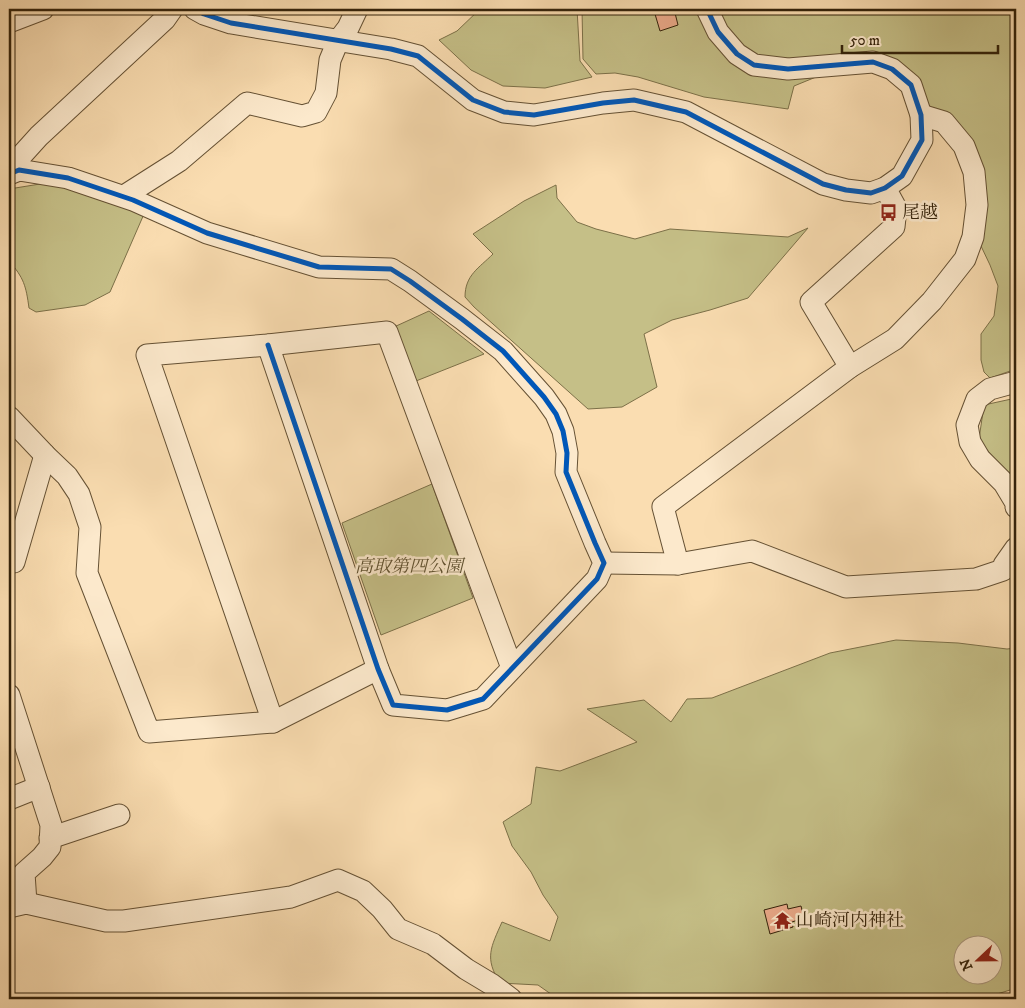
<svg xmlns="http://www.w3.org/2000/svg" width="1025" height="1008" viewBox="0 0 1025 1008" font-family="'IM FELL DW Pica','Noto Serif JP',serif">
<rect width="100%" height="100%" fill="#faddb1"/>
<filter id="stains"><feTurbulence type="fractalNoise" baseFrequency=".004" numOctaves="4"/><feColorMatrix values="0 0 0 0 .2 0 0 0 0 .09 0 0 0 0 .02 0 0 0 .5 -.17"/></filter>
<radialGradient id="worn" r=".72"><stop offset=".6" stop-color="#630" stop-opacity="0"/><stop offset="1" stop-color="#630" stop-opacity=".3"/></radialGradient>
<g fill="#c5bf87" stroke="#7c7048" fill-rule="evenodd">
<path d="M480 9H577L580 61 592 77 545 88 503 86 471 70 439 40 457 31Z"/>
<path d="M582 9H1016V369L990 378 984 372 981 360V334L994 316 998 286 990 265 981 246V217L951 127 909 112 899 81 879 69 816 77 794 86 788 109 704 97 638 77 615 73 596 74 583 59Z"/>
<path d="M40 184 62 185 144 214 110 292 85 305 36 312 29 308C26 286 24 278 9 261V189Z"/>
<path d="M556 185 557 198 577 222 596 229 635 239 670 229 788 237 808 228 748 298 710 310 672 320 644 334 657 387 622 407 588 409 474 307 465 297C465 275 479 268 493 254L473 234 524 201Z"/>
<path d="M429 311 484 354 416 381 394 327Z"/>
<path d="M1016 398V488L979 439 984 405Z"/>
<path d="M432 484 473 598 381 635 342 523Z"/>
<path d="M896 640 958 643 1007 649 1016 648V990H1010L981 999H957L947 993 936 999H558L538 985 500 983C484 958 491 947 502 922L550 941 558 917 543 895 531 872 512 846 503 822 531 804 536 767 560 771 637 742 587 709 644 700 671 722 687 699 712 698 830 653ZM962 946H992V976H962Z"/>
</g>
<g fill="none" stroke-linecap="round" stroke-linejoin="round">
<path stroke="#757d71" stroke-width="6" d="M320 9 336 12 351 10"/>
</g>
<g fill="#ebaa8a" stroke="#33220a">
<path d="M671 9H674L678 25 660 31 655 14Z"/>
<path d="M787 904 788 909 801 906 804 918 792 922 793 927 770 934 764 910Z"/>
</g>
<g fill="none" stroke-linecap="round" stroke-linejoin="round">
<defs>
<g id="minor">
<path d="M195 9 204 14 231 23 391 49 418 56 473 100 504 112 534 115 603 103 634 100 686 112 823 184 846 190 871 193 885 188 902 176 922 140 921 115 911 85 892 69 873 62 788 69 754 65 737 54 718 32 707 9"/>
<path d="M9 22 43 9"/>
<path d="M19 170 20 157 39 136 165 19 172 9"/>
<path d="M9 174 19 170 68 178 133 200 207 233 319 267 391 269 410 281 462 319 503 351 544 397 556 414 563 431 567 453 566 472 595 543 604 563 597 579 483 699 447 710 393 705 378 669 268 345"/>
<path d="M124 196 179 161 247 103 302 116 316 112 326 93 330 60 338 41 348 28 357 9"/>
<path d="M850 367 811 302 894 227 896 208 885 188"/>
<path d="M1016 382 990 389 977 399 967 425 970 442 980 459 1004 483 1016 503V507"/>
<path d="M9 417 45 455 67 476 79 494 90 527 87 573 149 732 273 722 378 669"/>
<path d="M14 562 45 455"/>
<path d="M604 563 678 564 752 551 846 587 976 579 1003 570 1004 565 1016 548"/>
<path d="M678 564 663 507 850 367 895 339 932 301 965 259 973 237 977 205 974 172 964 146 944 122 921 115"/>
<path d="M9 695 51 825 50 847 42 857 24 873 26 903"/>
<path d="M273 722 147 355 268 345 387 332 512 668"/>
<path d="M9 799 39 787"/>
<path d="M50 838 119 815"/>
<path d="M9 907 26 903 106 921H124L291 897 338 880 363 891 382 909 398 929 433 944 466 969 491 984 511 999"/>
</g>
</defs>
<use href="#minor" stroke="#655134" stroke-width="23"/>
<use href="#minor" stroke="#fce9cc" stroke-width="21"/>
<defs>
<g id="cycleway">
<path d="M195 9 204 14 231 23 391 49 418 56 473 100 504 112 534 115 603 103 634 100 686 112 823 184 846 190 871 193 885 188 902 176 922 140 921 115 911 85 892 69 873 62 788 69 754 65 737 54 718 32 707 9"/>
<path d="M9 174 19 170 68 178 133 200 207 233 319 267 391 269 410 281 462 319 503 351 544 397 556 414 563 431 567 453 566 472 595 543 604 563 597 579 483 699 447 710 393 705 378 669 268 345"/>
</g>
</defs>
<use href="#cycleway" stroke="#fce9cc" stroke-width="8"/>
<use href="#cycleway" stroke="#0057b8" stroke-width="5"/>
</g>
<defs>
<symbol id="bus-bare" viewBox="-9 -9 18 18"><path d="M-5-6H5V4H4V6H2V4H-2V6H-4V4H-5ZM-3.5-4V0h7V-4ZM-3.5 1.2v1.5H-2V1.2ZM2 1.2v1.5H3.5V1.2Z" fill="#8f2418" stroke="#fce9cc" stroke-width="2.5" paint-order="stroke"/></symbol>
<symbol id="temple-bare" viewBox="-9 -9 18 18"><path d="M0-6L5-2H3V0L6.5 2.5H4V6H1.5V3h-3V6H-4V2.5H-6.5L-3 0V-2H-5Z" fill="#8f2418" stroke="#fce9cc" stroke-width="2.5" paint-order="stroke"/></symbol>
</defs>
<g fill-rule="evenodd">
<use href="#bus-bare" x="876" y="200" width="25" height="25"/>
<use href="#temple-bare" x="770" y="908" width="25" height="25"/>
</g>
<g text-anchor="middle" stroke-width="5" stroke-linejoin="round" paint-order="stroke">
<g font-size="18" fill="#33220a" stroke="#fce9cc" text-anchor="start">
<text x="902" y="218">尾越</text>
<text x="796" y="926">山崎河内神社</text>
</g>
<g font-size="18" font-style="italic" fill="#5f5130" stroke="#fce9cc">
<text x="409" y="572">高取第四公園</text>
</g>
</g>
<rect width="1025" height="1008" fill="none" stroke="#faddb1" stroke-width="30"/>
<rect x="10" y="10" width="1005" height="988" fill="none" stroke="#33220a" stroke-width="2.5"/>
<rect x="15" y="15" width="995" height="978" fill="none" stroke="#33220a"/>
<g transform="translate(978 960) rotate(248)"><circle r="24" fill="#fce9cc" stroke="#ac997e"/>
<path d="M0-4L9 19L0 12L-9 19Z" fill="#8f2418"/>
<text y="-8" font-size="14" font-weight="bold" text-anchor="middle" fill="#33220a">N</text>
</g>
<path d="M842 45v8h156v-8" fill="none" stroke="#33220a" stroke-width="2.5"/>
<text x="850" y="45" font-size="15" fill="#33220a" stroke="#fce9cc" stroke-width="4" paint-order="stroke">50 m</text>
<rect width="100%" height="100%" filter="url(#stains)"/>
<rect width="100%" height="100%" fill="url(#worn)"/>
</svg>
